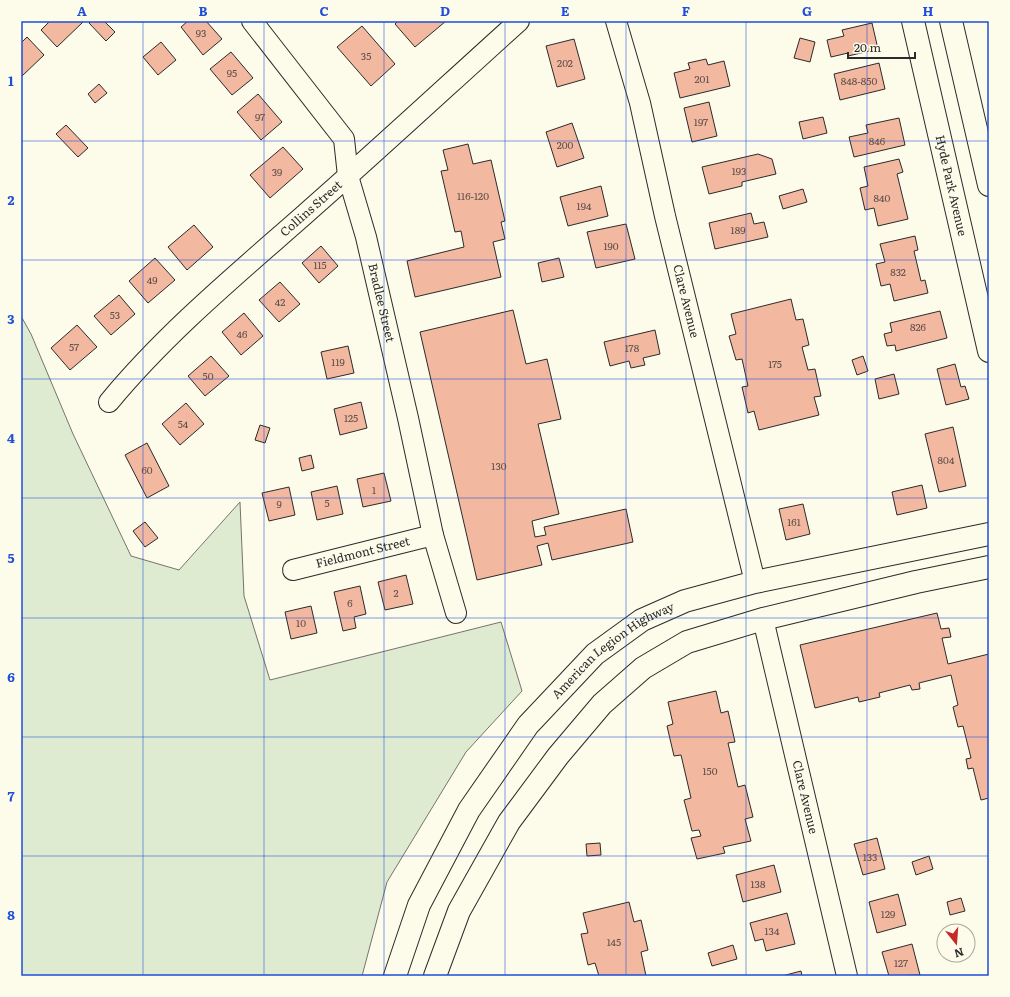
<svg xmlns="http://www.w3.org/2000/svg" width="1010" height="997" viewBox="0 0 1010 997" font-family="Literata,serif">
<rect width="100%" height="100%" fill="#fdfbea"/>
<path fill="#deebd1" stroke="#74746e" d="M21 316 31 334 73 434 131 556 179 570 240 502 244 596 270 680 501 622 522 691 466 752 387 882 362 976H21Z"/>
<g fill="#f2b8a0" stroke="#2b2b2b">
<path d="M50 21H82L83 22 57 47 41 30Z"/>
<path d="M91 21H104L115 32 106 41 89 23Z"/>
<path d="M188 21H206L222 39 203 55 181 27Z"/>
<path d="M398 21H446L415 47 395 24Z"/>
<path d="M872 23 878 49 848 56V53L831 57 827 40 844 36 842 30Z"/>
<path d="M362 26 395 64 371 86 337 47Z"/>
<path d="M27 37 44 55 21 77V43Z"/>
<path d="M800 38 815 42 810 62 794 58Z"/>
<path d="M574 39 585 79 557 87 546 46Z"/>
<path d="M161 42 176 60 158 75 143 57Z"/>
<path d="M231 52 253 78 232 95 210 69Z"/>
<path d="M706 59 708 65 724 61 730 86 680 98 674 73 690 69 688 63Z"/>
<path d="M879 63 885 89 840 100 834 74Z"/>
<path d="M99 84 107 93 95 103 88 94Z"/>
<path d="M258 94 282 122 261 140 237 112Z"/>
<path d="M709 102 717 136 692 142 684 108Z"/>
<path d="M823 117 827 133 803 139 799 122Z"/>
<path d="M899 118 905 145 854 157 849 137 868 133 866 125Z"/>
<path d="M572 123 584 158 557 167 546 132Z"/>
<path d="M66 125 88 148 78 157 56 134Z"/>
<path d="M468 144 473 164 491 160 505 221 501 222 505 239 493 242 501 277 415 297 407 261 464 247 461 231 455 232 441 171 448 170 443 150Z"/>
<path d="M283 147 303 169 270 198 250 175Z"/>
<path d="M758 154 772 159 776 174 742 182V186L709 194 702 167Z"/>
<path d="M899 159 903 172 897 174 908 219 878 226 874 208 865 210 860 188 868 186 864 167Z"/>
<path d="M601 186 608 216 568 226 560 197Z"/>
<path d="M803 189 807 202 783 209 779 196Z"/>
<path d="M751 213 754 224 764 222 768 237 715 249 709 223Z"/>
<path d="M626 224 635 259 596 268 587 232Z"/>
<path d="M194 225 213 247 187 270 168 247Z"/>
<path d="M915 236 918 250 914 251 921 281 925 280 928 293 894 301 890 284 881 286 876 264 885 262 880 244Z"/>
<path d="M321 246 338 266 319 283 302 263Z"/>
<path d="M155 258 175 280 148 303 129 281Z"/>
<path d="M559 258 564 277 542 282 538 263Z"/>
<path d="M280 282 300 304 279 322 259 300Z"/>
<path d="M119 295 135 314 111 335 94 316Z"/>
<path d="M791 299 796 320 803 319 809 345 802 347 808 370 815 369 821 396 814 397 819 415 759 430 754 411 748 413 742 387 748 386 742 359 736 360 729 336 736 334 731 314Z"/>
<path d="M513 310 526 364 547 359 561 419 538 424 559 514 532 521 535 537 546 535 544 527 626 509 633 542 552 560 548 543 537 546 542 565 477 580 420 332Z"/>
<path d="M940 311 947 338 896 351 895 345 887 346 884 334 892 332 890 323Z"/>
<path d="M244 313 263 336 241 355 222 332Z"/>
<path d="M77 325 97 347 70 370 51 348Z"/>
<path d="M655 330 660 354 643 358 645 365 631 368 629 361 610 366 604 342Z"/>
<path d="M348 346 354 373 327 379 321 352Z"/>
<path d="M211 356 229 376 205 396 188 376Z"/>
<path d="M863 356 868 371 857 375 852 360Z"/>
<path d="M955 364 961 387 965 386 969 399 946 405 937 369Z"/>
<path d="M894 374 899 394 879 399 875 379Z"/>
<path d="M361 402 367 428 340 435 334 409Z"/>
<path d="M186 403 204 424 180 445 162 424Z"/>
<path d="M260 425 270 428 265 443 255 440Z"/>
<path d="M953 427 966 486 939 492 925 434Z"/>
<path d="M147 443 169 486 147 498 125 455Z"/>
<path d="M311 455 314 468 302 471 299 458Z"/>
<path d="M384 473 391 501 363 507 357 479Z"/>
<path d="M922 485 927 508 897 515 892 492Z"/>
<path d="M337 486 343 514 317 520 311 492Z"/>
<path d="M289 487 295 515 269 521 262 493Z"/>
<path d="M803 504 810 534 786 540 779 509Z"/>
<path d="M145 522 158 538 145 547 133 531Z"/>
<path d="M406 575 413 604 385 610 378 582Z"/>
<path d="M360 586 366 614 354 617 356 628 343 631 334 592Z"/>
<path d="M311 606 317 633 291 639 285 612Z"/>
<path d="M937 613 941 629 949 628 951 637 942 638 948 664 989 654V798L981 800 973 768 968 769 966 759 971 758 963 726 958 727 953 707 958 705 951 675 919 683 920 689 912 690 910 685 879 693 880 697 859 702 858 697 815 708 800 645Z"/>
<path d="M716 691 721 713 728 711 735 742 728 743 738 787 745 785 753 817 745 819 751 841 723 847 725 853 697 859 691 838 701 836 699 830 692 831 684 800 691 798 681 755 674 756 667 726 673 724 668 702Z"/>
<path d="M877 838 885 869 863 875 854 844Z"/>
<path d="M600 843 601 855 587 856 586 844Z"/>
<path d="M929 856 933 869 916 875 912 862Z"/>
<path d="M774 865 781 892 743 902 736 875Z"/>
<path d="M898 894 906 925 877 933 869 902Z"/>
<path d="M961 898 965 911 950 915 947 902Z"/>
<path d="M629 902 634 922 641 920 648 950 641 952 646 976H599L595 963 588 965 581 934 588 933 583 913Z"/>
<path d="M787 913 795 944 766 951 763 939 755 941 750 923Z"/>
<path d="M912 944 920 975 889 976 882 952Z"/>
<path d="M733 945 737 959 712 966 708 953Z"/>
<path d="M801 971 802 976H782Z"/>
</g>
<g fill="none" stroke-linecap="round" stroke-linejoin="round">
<defs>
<g id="minor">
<path id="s1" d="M252 21 344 139 348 176 366 237 408 418 433 535 456 613"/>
<path id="s2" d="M616 21 640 103 665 216 755 582"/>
<path id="s3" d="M109 402C166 333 236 275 303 216 376 152 447 86 519 21"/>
<path id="s4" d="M293 570 433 535"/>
<path id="s5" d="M763 619 847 976"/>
</g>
<g id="secondary">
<path id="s6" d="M395 976 419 905 469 810 528 725 595 654 642 620 685 601 755 582 989 534"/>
<path d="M435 976 459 911 509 822 558 756 602 704 643 668 687 642 763 619 916 582 989 567"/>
</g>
<g id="primary">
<path id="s7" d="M913 21 989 351"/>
<path d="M951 21 989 185"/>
</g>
</defs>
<use href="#minor" stroke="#2b2b2b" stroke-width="22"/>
<use href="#secondary" stroke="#2b2b2b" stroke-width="24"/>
<use href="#primary" stroke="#2b2b2b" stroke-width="24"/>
<use href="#minor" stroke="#fdfbea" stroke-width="20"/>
<use href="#secondary" stroke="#fdfbea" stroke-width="22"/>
<use href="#primary" stroke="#fdfbea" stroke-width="22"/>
</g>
<path fill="none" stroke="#1d4ed8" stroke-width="1" stroke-opacity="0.55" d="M143 21V976M264 21V976M384 21V976M505 21V976M626 21V976M746 21V976M867 21V976M21 141H989M21 260H989M21 379H989M21 498H989M21 618H989M21 737H989M21 856H989"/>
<g text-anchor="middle" stroke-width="3" stroke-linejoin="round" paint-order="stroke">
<g font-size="10" fill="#5d4e48">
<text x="201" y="37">93</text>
<text x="366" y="60">35</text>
<text x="565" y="67">202</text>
<text x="232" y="77">95</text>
<text x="702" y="83">201</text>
<text x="859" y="85">848-850</text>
<text x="260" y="121">97</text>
<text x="701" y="126">197</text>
<text x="877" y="145">846</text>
<text x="565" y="149">200</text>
<text x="739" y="175">193</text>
<text x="277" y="176">39</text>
<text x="473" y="200">116-120</text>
<text x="882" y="202">840</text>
<text x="584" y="210">194</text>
<text x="738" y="234">189</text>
<text x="611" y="250">190</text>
<text x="320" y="269">115</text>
<text x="898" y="276">832</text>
<text x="152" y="284">49</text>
<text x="280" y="306">42</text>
<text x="115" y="319">53</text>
<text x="918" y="331">826</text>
<text x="242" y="338">46</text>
<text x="74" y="351">57</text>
<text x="632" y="352">178</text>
<text x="338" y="366">119</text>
<text x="775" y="368">175</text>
<text x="208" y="380">50</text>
<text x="351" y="422">125</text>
<text x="183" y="428">54</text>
<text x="946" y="464">804</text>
<text x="499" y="470">130</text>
<text x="147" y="474">60</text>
<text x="374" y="494">1</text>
<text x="327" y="507">5</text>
<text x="279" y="508">9</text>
<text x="794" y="526">161</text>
<text x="396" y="597">2</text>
<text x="350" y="607">6</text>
<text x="301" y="627">10</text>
<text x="710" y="775">150</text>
<text x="870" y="861">133</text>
<text x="758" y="888">138</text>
<text x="888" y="918">129</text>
<text x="772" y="935">134</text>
<text x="614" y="946">145</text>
<text x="901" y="967">127</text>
</g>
<g font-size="12" fill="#2b2b2b" stroke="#fdfbea">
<text dy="4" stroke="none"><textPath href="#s7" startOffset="169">Hyde Park Avenue</textPath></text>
<text dy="4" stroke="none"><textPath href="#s3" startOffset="280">Collins Street</textPath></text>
<text dy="4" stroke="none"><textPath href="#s2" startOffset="289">Clare Avenue</textPath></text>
<text dy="4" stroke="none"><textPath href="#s1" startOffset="318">Bradlee Street</textPath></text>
<text dy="4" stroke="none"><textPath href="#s4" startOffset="72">Fieldmont Street</textPath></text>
<text dy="4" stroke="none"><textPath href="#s6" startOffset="400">American Legion Highway</textPath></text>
<text dy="4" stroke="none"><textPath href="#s5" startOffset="183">Clare Avenue</textPath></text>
</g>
</g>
<rect width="1010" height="997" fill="none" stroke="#fdfbea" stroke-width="44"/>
<g transform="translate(956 943) rotate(163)"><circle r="19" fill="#fdfbea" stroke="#a9a89e"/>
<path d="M0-3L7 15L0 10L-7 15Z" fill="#c62828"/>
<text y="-6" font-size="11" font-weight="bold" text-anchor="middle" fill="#2b2b2b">N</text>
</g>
<path d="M848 52v6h67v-6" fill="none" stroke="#2b2b2b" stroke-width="2"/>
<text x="854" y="52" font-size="12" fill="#2b2b2b" stroke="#fdfbea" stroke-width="3" paint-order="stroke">20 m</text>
<rect x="22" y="22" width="966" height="953" fill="none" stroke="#1d4ed8" stroke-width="1.5"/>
<g font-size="13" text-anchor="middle" font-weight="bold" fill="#1d4ed8">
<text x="82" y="16">A</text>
<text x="203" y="16">B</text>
<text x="324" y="16">C</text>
<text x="445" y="16">D</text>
<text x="565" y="16">E</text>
<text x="686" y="16">F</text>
<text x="807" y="16">G</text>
<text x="928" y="16">H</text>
<text x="11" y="86">1</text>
<text x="11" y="205">2</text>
<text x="11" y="324">3</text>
<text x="11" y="443">4</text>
<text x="11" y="563">5</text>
<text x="11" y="682">6</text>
<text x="11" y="801">7</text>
<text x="11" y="920">8</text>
</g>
</svg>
